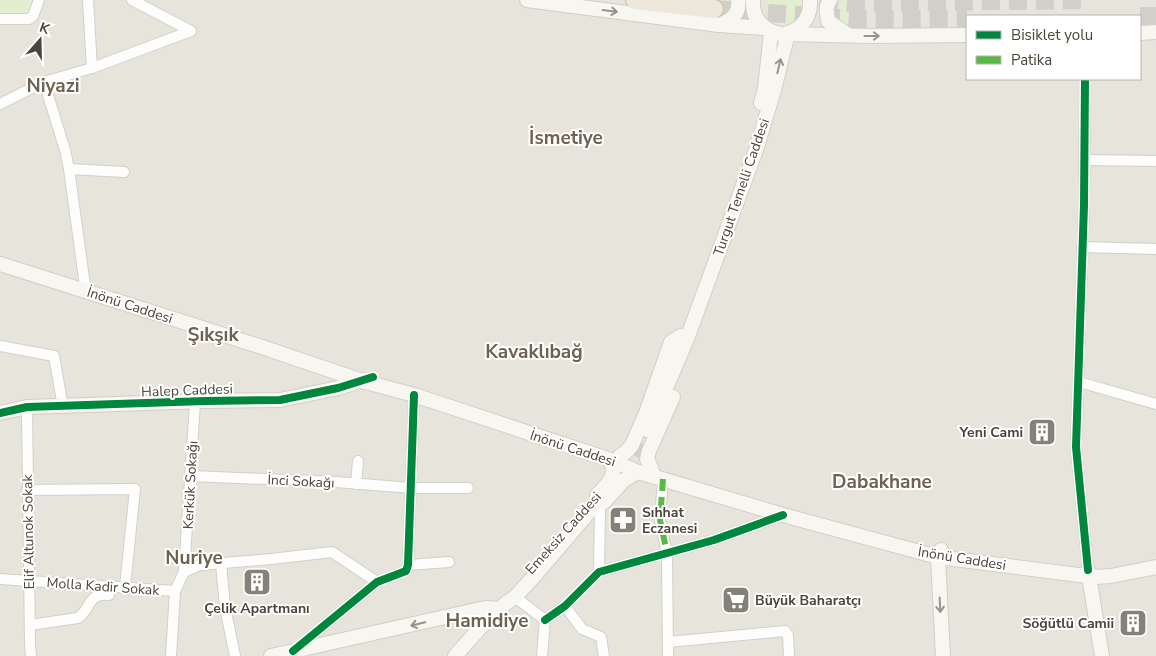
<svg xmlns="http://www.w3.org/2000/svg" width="1156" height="656" viewBox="0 0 1156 656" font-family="'Nunito Sans',sans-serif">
<rect width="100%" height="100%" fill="#f4f2ee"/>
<path fill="#e7e4dc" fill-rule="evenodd" d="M0 0H1156V656H0ZM967 16H1140V79H967Z"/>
<g fill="#e1eecf">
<path d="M0 0H40L35 16 0 14Z"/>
<path d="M768 0H802C811 34 757 32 768 0Z"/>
<path d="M845 0H851L850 24C841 23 836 17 838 7Z"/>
</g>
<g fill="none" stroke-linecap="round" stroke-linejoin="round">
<path stroke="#d2cfca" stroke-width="14" stroke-dasharray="14 7" stroke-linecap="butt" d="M609 489 615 483 648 430"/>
<g stroke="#d2cfca" stroke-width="18" stroke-dasharray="18 9" stroke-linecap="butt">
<path d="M820 0 853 3 1086 0"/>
<path d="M714 9 853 19H967"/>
<path d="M1140 16H1156"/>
</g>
<defs>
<g id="street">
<path d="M88 0 92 68"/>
<path d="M132 0 191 31"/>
<path d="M0 19H29L33 16 39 0"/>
<path d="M1085 79 1084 205 1076 447 1088 570"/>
<path d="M0 104 44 82"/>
<path d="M1085 160 1156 161"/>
<path d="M69 169 65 150 44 82 92 68 191 31"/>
<path d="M1082 247 1156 249"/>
<path d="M85 286 69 169 124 172"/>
<path d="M0 346 54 356 63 407"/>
<path d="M1079 382 1156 404"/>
<path d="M27 407 30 644 31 656"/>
<path d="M191 476 336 482 412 488H468"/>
<path d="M663 479 660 520 667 553 668 656"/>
<path d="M356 484 358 461"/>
<path d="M27 490 135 489 125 587"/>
<path d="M221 563 225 607 235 656"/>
<path d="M408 565 449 562"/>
<path d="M184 572 200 565 271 559 332 552 377 582"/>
<path d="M599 572 600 507"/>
<path d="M0 579 175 591"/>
<path d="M515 597 545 620 542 656"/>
<path d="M565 606 582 629 601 637 604 656"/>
<path d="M545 620 565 606 599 572 714 540 783 515"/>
<path d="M30 625 78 618C92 608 87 593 109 595"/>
<path d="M668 642 785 631 788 635 789 656"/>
<path d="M296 649 377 582 406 571 408 565 414 395"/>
<path d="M171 656 175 591 184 572 195 402"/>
</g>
<g id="secondary">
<path d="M527 0 719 25 766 28"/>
<path d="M753 0C752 19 762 30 780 34L872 36 967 35"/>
<path d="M830 0C825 7 827 13 828 21L848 35"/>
<path d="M719 25C732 20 740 14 738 0"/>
<path d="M788 33C803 28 811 16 810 0"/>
<path d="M1140 33 1156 32"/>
<path d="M761 103 765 89 771 32"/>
<path d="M0 264 262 347 362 381 414 395 614 461 638 472 783 515 938 557 1094 577 1111 576 1156 567"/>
<path d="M0 413 27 407 205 401 280 400 338 388 363 380"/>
<path d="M648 430 687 339 757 147 774 90 788 33"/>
<path d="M620 456 627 451 632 445 646 413 671 342 681 336"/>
<path d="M652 470 647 459 649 451 673 397"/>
<path d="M597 495C607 485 619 475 610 460"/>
<path d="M604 502 624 480 638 472"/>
<path d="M941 550 938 557 943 656"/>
<path d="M1088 570 1102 656"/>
<path d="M271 656 485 608 500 609"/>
<path d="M455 656 479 629 505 604 515 597 537 573 607 491"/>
</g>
<path id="highway" d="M635 0 714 9"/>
</defs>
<use href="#street" stroke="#d2d0cb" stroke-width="12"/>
<use href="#secondary" stroke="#d3cfc5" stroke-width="16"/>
<use href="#highway" stroke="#ccbfa9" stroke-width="20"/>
<use href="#street" stroke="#fdfdfc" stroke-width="10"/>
<use href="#secondary" stroke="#f7f6f1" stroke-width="14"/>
<use href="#highway" stroke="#ede8db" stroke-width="18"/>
<path stroke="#58b947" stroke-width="6" stroke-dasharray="12 6" stroke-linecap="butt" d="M663 479 660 520 667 553"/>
<defs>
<g id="cycleway">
<path d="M1085 79 1084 205 1076 447 1088 570"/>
<path d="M0 413 27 407 205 401 280 400 338 388 373 377"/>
<path d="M545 620 565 606 599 572 714 540 783 515"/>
<path d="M293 651 377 582 406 571 408 565 414 395"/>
</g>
</defs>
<use href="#cycleway" stroke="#fff" stroke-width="11"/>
<use href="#cycleway" stroke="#00873e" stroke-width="8"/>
</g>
<defs><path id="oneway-shaft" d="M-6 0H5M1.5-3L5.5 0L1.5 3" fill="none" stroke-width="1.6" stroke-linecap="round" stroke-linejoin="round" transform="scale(1.25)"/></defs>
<g stroke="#98948c">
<use href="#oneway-shaft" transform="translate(610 11) rotate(7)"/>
<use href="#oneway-shaft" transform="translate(872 36)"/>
<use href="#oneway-shaft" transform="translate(779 66) rotate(-77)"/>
<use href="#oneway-shaft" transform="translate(940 605) rotate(87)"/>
<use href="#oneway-shaft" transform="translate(418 624) rotate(167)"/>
</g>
<defs>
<symbol id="building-square" viewBox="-11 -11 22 22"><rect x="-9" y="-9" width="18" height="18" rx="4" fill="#868178" stroke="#fff"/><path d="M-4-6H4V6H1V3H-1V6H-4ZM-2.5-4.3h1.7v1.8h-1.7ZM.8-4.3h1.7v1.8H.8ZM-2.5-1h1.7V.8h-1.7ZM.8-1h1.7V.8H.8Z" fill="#fff"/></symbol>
<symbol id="pharmacy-square" viewBox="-11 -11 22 22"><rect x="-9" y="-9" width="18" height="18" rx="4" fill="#868178" stroke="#fff"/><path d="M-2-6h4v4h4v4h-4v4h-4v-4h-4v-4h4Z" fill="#fff"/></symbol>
<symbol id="supermarket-square" viewBox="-11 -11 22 22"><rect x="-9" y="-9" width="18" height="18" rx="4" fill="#868178" stroke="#fff"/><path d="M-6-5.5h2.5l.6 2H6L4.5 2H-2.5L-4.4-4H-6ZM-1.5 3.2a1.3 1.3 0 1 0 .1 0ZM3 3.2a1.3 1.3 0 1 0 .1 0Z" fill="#fff"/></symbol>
</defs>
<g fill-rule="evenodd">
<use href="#building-square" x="1026" y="416" width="32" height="32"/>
<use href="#pharmacy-square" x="607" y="504" width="32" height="32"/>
<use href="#building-square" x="241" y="566" width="32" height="32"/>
<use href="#supermarket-square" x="720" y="584" width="32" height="32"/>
<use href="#building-square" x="1117" y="607" width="32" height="32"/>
</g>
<g text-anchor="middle" stroke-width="4" stroke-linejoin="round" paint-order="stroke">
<g font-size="14" fill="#4b4439" stroke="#fff">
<text transform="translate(741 187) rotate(-71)" y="5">Turgut Temelli Caddesi</text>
<text transform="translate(130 305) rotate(18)" y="5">İnönü Caddesi</text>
<text transform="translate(187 390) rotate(-2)" y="5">Halep Caddesi</text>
<text transform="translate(573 448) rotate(18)" y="5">İnönü Caddesi</text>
<text transform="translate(301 481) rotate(3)" y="5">İnci Sokağı</text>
<text transform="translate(190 485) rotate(-87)" y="5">Kerkük Sokağı</text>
<text transform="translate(28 532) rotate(-91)" y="5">Elif Altunok Sokak</text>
<text transform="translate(563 533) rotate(-48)" y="5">Emeksiz Caddesi</text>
<text transform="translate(962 558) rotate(9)" y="5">İnönü Caddesi</text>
<text transform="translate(103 586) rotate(4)" y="5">Molla Kadir Sokak</text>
</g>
<g font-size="14" font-weight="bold" fill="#4b4439" stroke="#fff" text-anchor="end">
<text x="1023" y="437">Yeni Cami</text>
<text x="642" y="517" text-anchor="start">Sıhhat<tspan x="642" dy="16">Eczanesi</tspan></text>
<text x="755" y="605" text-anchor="start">Büyük Baharatçı</text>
<text x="257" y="613" text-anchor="middle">Çelik Apartmanı</text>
<text x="1114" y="628">Söğütlü Camii</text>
</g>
<g font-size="19" font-weight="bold" fill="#6e6250" stroke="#fff">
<text x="53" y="92">Niyazi</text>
<text x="566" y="144">İsmetiye</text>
<text x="213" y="341">Şıkşık</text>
<text x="534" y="358">Kavaklıbağ</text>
<text x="882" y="488">Dabakhane</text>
<text x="194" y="564">Nuriye</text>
<text x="487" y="627">Hamidiye</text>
</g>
</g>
<rect x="966" y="15" width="175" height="65" fill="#ffffff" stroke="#b7b4b0"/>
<rect x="976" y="31" width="25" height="8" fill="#00873e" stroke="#b7b4b0"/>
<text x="1011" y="40" font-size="15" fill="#4b4439">Bisiklet yolu</text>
<rect x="976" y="56" width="25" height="8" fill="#58b947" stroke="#b7b4b0"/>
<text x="1011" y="65" font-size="15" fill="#4b4439">Patika</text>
<g transform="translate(40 40) rotate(20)" stroke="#ffffff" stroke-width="4" paint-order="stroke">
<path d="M0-4L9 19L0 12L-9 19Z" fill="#4b4439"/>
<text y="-8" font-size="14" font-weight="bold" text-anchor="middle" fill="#4b4439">K</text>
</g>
</svg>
